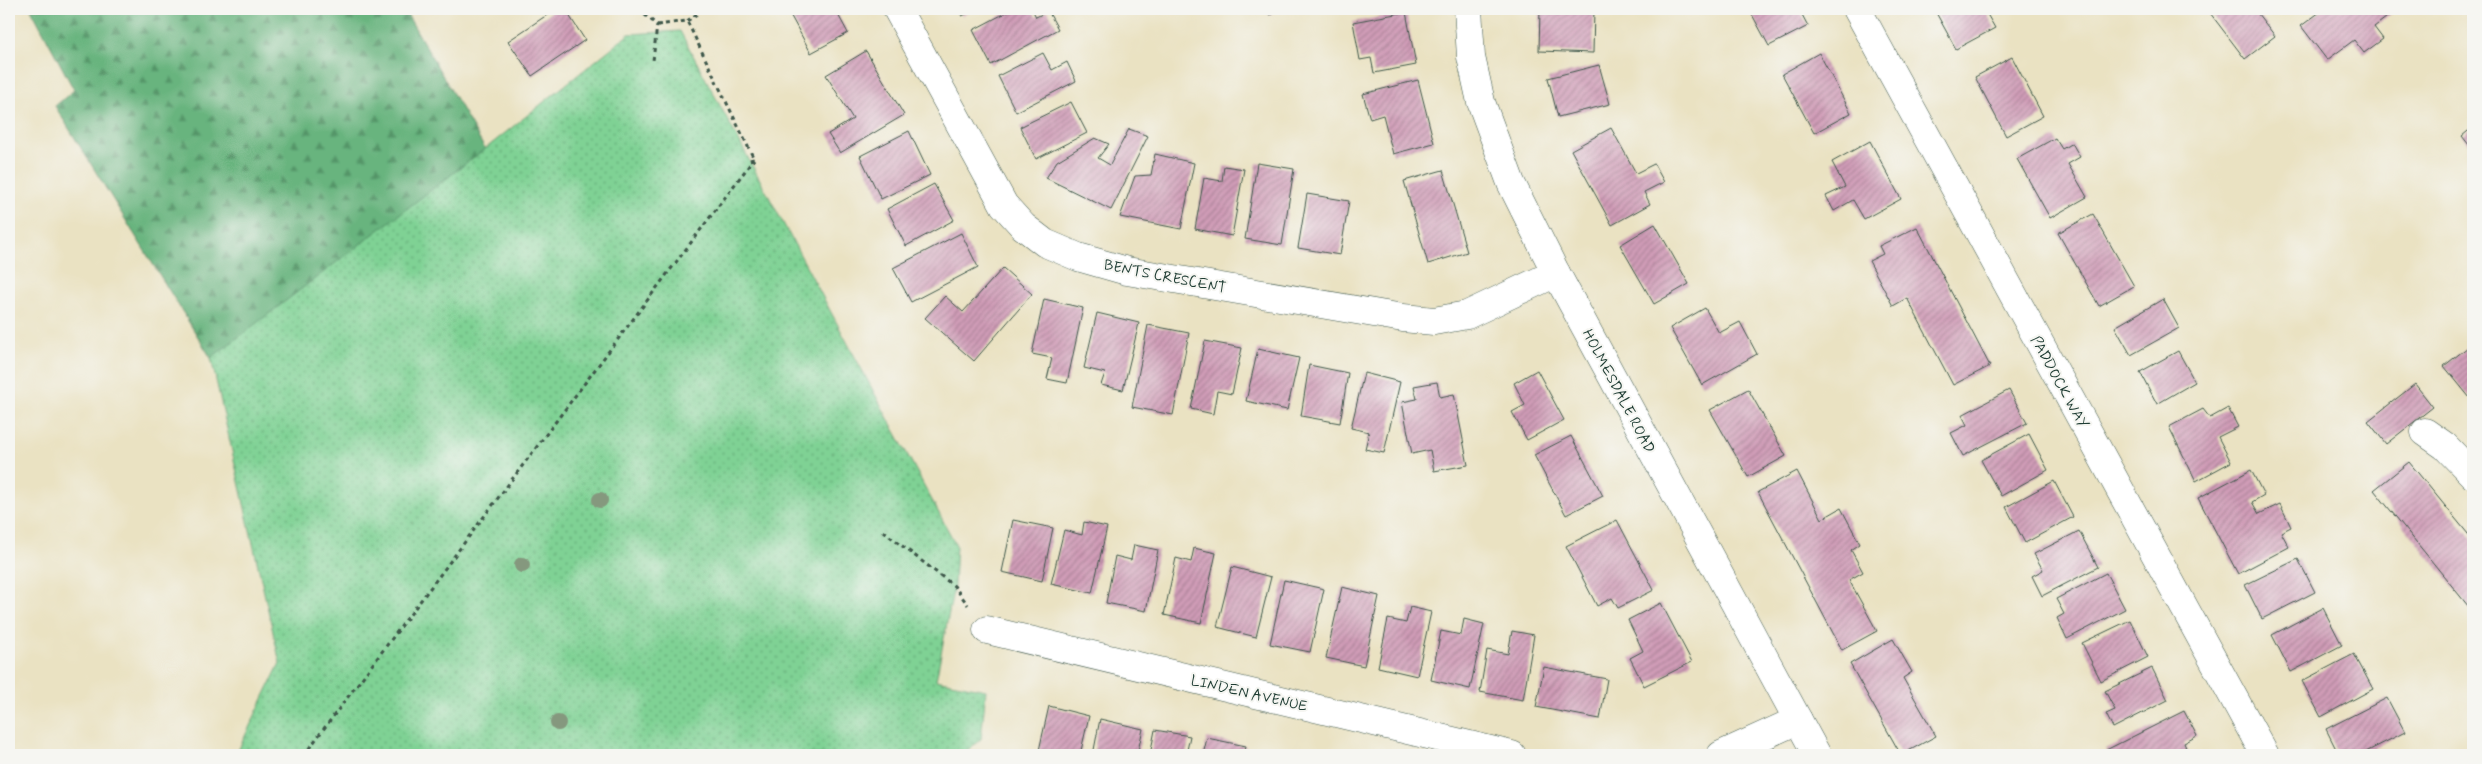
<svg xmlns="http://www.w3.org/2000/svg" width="2482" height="764" viewBox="0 0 2482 764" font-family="Mynerve,sans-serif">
<defs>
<pattern id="forest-firs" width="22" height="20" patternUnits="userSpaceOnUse" patternTransform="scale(1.25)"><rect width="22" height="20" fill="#67b47e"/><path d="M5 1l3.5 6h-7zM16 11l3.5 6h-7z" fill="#549468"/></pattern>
<pattern id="park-dots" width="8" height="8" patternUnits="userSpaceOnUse" patternTransform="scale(1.25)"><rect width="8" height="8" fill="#7fd294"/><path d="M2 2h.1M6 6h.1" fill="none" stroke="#67ac7a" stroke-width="1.8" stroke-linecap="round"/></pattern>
<pattern id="building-hatch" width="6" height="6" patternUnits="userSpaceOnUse" patternTransform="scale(1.25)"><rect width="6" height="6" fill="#d09cb7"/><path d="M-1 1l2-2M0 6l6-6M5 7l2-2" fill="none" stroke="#a88096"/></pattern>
</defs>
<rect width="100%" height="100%" fill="#f6f6f2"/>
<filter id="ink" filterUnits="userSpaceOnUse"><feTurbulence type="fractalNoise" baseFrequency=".02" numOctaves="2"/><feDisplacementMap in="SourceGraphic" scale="10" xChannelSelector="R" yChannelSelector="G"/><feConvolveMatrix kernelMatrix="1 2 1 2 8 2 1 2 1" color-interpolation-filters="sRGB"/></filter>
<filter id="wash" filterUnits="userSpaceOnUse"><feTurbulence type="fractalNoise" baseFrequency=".0096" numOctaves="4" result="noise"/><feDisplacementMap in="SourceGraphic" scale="20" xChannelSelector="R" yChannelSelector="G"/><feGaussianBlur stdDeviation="1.12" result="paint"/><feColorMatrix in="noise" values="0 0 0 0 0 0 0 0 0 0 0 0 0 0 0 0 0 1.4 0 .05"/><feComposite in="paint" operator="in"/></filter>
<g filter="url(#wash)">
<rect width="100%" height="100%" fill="#eae2c2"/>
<path fill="url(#forest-firs)" stroke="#437859" d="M31 9H404L485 149 211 358 55 106 74 90Z"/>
<path fill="url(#park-dots)" stroke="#4f8864" d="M680 31 956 545 954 586 936 680 986 690 981 739 962 755H236L280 663 211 358 485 149 629 34Z"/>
<g id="blocks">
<g fill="url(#building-hatch)">
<path d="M556 9H565L585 40 532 76 508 41Z"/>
<path d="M787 9H835L848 33 811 53Z"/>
<path d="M959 9H976L962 16Z"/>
<path d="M1013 9H1032L1036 17 1048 11 1058 29 991 65 973 30Z"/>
<path d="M1260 9H1275L1271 15Z"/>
<path d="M1540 9 1594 10 1593 53 1539 51Z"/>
<path d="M1749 9H1799L1808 26 1769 46Z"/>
<path d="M1934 9H1984L1995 28 1956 49Z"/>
<path d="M2207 9H2254L2275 36 2245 59Z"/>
<path d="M2324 9H2387L2391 14 2374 27 2383 39 2364 53 2354 40 2327 60 2301 26Z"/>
<path d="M1406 12 1416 65 1374 73 1371 58 1360 60 1353 22Z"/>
<path d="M866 51 904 115 840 153 828 134 853 119 826 75Z"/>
<path d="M1043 53 1052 70 1067 62 1076 81 1016 112 998 76Z"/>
<path d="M1819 53 1851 113 1814 133 1782 74Z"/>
<path d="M2012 57 2043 116 2006 136 1975 77Z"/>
<path d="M1599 65 1610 104 1558 117 1548 78Z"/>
<path d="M1418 80 1434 143 1393 154 1383 115 1370 119 1363 94Z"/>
<path d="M1071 102 1087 133 1036 159 1020 127Z"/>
<path d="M2473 127V150L2462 136Z"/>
<path d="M1611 128 1636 173 1654 164 1664 182 1644 192 1650 204 1612 225 1571 150Z"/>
<path d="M1129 129 1148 136 1111 210 1046 178 1057 161 1095 138 1109 144 1098 158 1110 165Z"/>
<path d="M909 131 930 175 881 199 860 156Z"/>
<path d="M2055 138 2062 149 2072 143 2080 157 2068 164 2087 197 2050 218 2017 159Z"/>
<path d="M1870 141 1901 199 1864 219 1853 200 1834 211 1826 196 1845 187 1832 162Z"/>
<path d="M1155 154 1194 163 1181 229 1120 217 1135 176 1151 175Z"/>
<path d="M1257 163 1294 169 1282 245 1245 239Z"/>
<path d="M1224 166 1244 169 1232 236 1195 229 1204 178 1222 181Z"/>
<path d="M1443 170 1467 252 1428 264 1404 181Z"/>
<path d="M934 184 954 220 906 246 887 209Z"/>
<path d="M1307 194 1349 201 1340 255 1298 248Z"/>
<path d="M2093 214 2134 286 2099 306 2058 233Z"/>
<path d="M1655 224 1689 284 1654 304 1620 245Z"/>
<path d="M1917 227 1990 366 1953 385 1907 298 1893 306 1869 261 1883 254 1879 246Z"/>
<path d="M961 233 978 267 911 302 893 268Z"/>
<path d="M1003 268 1032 294 974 361 925 318 945 296 963 312Z"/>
<path d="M1044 299 1083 308 1067 383 1047 379 1052 358 1032 354Z"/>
<path d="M2163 299 2179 328 2131 355 2115 327Z"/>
<path d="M1705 308 1719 333 1740 322 1757 354 1702 385 1670 328Z"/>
<path d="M1097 313 1139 323 1123 390 1101 385 1105 373 1084 368Z"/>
<path d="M1148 325 1189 333 1173 415 1132 407Z"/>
<path d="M1205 341 1242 348 1232 394 1217 391 1213 414 1191 409Z"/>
<path d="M2473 343V395L2470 398 2444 366Z"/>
<path d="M1258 349 1299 358 1287 410 1246 401Z"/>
<path d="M2178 351 2195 382 2157 404 2140 372Z"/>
<path d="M1309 365 1348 373 1340 423 1301 416Z"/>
<path d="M1537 370 1564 420 1527 440 1512 412 1525 405 1514 383Z"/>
<path d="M1364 373 1400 382 1384 453 1365 449 1369 432 1351 428Z"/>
<path d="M1437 382 1440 397 1454 394 1468 465 1434 471 1430 450 1412 454 1402 402 1417 399 1414 386Z"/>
<path d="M2415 384 2433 407 2386 444 2368 421Z"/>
<path d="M1748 389 1786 456 1748 477 1710 410Z"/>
<path d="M2009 390 2027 423 1963 456 1951 433 1967 425 1962 415Z"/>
<path d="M2228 408 2238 427 2218 437 2231 462 2196 481 2169 427 2203 409 2210 418Z"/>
<path d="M2029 434 2048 470 2001 496 1981 460Z"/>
<path d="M1571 436 1603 496 1566 515 1534 455Z"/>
<path d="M2409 462 2473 540V612L2374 490Z"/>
<path d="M2251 470 2264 495 2252 502 2259 514 2280 504 2291 527 2281 532 2289 547 2238 574 2198 498Z"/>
<path d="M1797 471 1822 519 1841 508 1860 544 1851 550 1863 572 1849 580 1877 631 1842 650 1758 492Z"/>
<path d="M2054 481 2073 517 2025 543 2006 507Z"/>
<path d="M1013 520 1053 528 1042 581 1002 572Z"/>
<path d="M1617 520 1654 590 1618 608 1612 598 1597 606 1566 546Z"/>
<path d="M1084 522 1107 527 1092 593 1051 584 1064 530 1082 535Z"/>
<path d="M2079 531 2098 567 2042 596 2032 576 2043 570 2034 554Z"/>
<path d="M1134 545 1158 550 1146 611 1106 603 1115 556 1131 560Z"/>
<path d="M1194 548 1216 553 1201 623 1164 615 1176 558 1191 562Z"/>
<path d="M2298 559 2315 592 2262 619 2245 585Z"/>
<path d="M1232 567 1271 577 1256 637 1217 627Z"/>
<path d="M2106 573 2125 609 2067 639 2057 618 2064 614 2056 599Z"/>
<path d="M1284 580 1324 589 1310 652 1270 644Z"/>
<path d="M1342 587 1379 596 1364 666 1326 658Z"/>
<path d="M1661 603 1692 662 1644 686 1630 658 1643 651 1628 620Z"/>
<path d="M1410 607 1431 612 1417 676 1378 667 1388 619 1406 623Z"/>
<path d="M2323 608 2342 645 2291 672 2272 635Z"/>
<path d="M1464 619 1484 624 1470 689 1431 680 1441 631 1461 635Z"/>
<path d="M2130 620 2148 657 2101 681 2082 643Z"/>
<path d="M1512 631 1534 635 1523 700 1480 692 1487 650 1508 654Z"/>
<path d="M1893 639 1912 672 1903 678 1936 736 1901 755 1850 664Z"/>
<path d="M2354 654 2373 689 2321 717 2302 681Z"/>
<path d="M1544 667 1607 679 1600 719 1536 707Z"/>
<path d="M2152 668 2168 700 2113 728 2106 714 2115 710 2105 691Z"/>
<path d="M2387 698 2405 732 2360 755H2339L2326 729Z"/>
<path d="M1049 706 1089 716 1080 755H1038Z"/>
<path d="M2184 711 2197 736 2184 743 2188 752 2182 755H2109L2106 750Z"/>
<path d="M1100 719 1143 729 1137 755H1093Z"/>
<path d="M1155 730 1190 736 1186 755H1150Z"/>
<path d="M1207 738 1246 746 1244 755H1203Z"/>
</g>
</g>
</g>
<g filter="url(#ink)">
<use href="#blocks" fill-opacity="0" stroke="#3d5649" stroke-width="1"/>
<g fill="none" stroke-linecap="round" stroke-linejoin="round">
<defs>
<g id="minor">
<path d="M897 9 1004 205 1023 226 1045 243 1078 257 1127 271 1403 318 1434 321 1467 315 1556 273"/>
<path d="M1468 9 1471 57 1481 102 1511 183 1556 273 1817 755"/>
<path d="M1857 9 2265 755"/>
<path d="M2425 432 2445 446 2473 475"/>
<path d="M987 630 1512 755"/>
<path d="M1721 755 1798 720"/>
</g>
</defs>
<use href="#minor" stroke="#3d5649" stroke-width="29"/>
<g stroke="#3d5649" stroke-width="3" stroke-dasharray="4 4" stroke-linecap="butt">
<path d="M638 9 657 25 653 61"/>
<path d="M687 21 704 9"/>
<path d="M657 25 687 21 754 159 749 160"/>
<path d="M883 531 954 586 968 605"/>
<path d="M304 755 754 159"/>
</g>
<use href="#minor" stroke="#fff" stroke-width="28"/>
</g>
<g fill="#85987e">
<circle cx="600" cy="500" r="8"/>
<circle cx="522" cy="565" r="8"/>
<circle cx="558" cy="723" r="8"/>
</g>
</g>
<g text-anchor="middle" stroke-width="4" stroke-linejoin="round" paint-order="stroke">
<g font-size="15" fill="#1f3d34" stroke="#f6f6f2">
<text transform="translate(1165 276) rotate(11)" y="5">BENTS CRESCENT</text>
<text transform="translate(2060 382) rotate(61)" y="5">PADDOCK WAY</text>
<text transform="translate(1619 391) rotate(62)" y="5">HOLMESDALE ROAD</text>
<text transform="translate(1249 693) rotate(13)" y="5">LINDEN AVENUE</text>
</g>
</g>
<rect width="2482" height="764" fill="none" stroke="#f6f6f2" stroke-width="30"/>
</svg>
